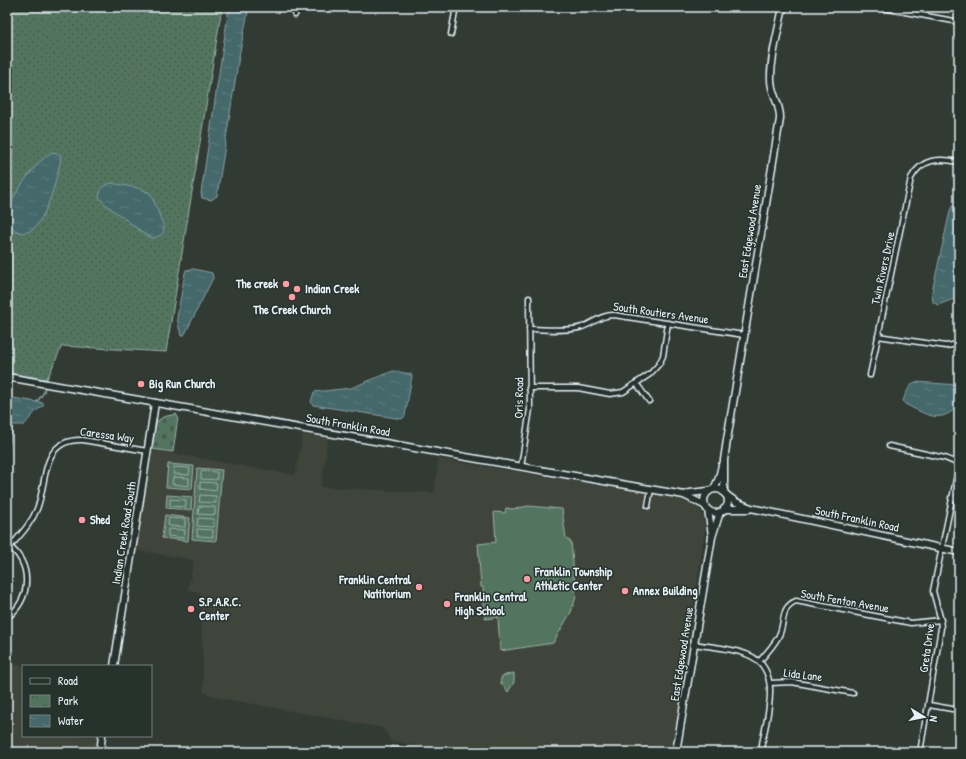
<svg xmlns="http://www.w3.org/2000/svg" width="966" height="759" viewBox="0 0 966 759" font-family="'Patrick Hand',sans-serif">
<defs>
<pattern id="grass-dots" width="8" height="8" patternUnits="userSpaceOnUse"><rect width="8" height="8" fill="#52745f"/><path d="M2 2h.1M6 6h.1" fill="none" stroke="#4b5c53" stroke-width="1.8" stroke-linecap="round"/></pattern>
<pattern id="cemetery-stones" width="16" height="16" patternUnits="userSpaceOnUse"><rect width="16" height="16" fill="#52745f"/><path d="M2 7V4a2 2 0 0 1 4 0v3zM10 15v-3a2 2 0 0 1 4 0v3z" fill="#4b5c53"/></pattern>
<pattern id="park-crowns" width="20" height="18" patternUnits="userSpaceOnUse"><rect width="20" height="18" fill="#52745f"/><path d="M2 6a3 3 0 1 1 6 0M12 15a3 3 0 1 1 6 0" fill="none" stroke="#4b5c53"/></pattern>
<pattern id="water-ripples" width="26" height="14" patternUnits="userSpaceOnUse"><rect width="26" height="14" fill="#45686b"/><path d="M2 4q2-2 4 0t4 0M15 11q2-2 4 0t4 0" fill="none" stroke="#607e81"/></pattern>
</defs>
<rect width="100%" height="100%" fill="#323b33"/>
<filter id="ink" filterUnits="userSpaceOnUse"><feTurbulence type="fractalNoise" baseFrequency=".025" numOctaves="2"/><feDisplacementMap in="SourceGraphic" scale="8" xChannelSelector="R" yChannelSelector="G"/><feConvolveMatrix kernelMatrix="1 2 1 2 8 2 1 2 1" color-interpolation-filters="sRGB"/></filter>
<g filter="url(#ink)">
<g fill="#41453b">
<path d="M303 434 328 437 321 487 434 493 439 459 687 500 698 507 704 518 705 528 672 752H517L489 748 476 752H448L395 741 393 743 383 728 220 698 204 692 200 592 188 590 194 560 136 550 152 450 295 475Z"/>
<path d="M7 663 23 666V736H99L97 752H7Z"/>
</g>
<path fill="url(#grass-dots)" stroke="#9db2ac" d="M7 7H222L166 352 62 346 47 379 7 373Z"/>
<path fill="url(#cemetery-stones)" stroke="#9db2ac" d="M176 414 178 417 173 452 152 449 156 422 163 417Z"/>
<g fill="url(#park-crowns)" stroke="#9db2ac">
<path d="M168 464 194 466 192 489 166 487Z"/>
<path d="M197 468 222 470 216 541 192 539Z"/>
<path d="M167 495 192 497 191 510 166 508Z"/>
<path d="M165 515 190 518 188 541 162 538Z"/>
<path d="M392 746 439 752H391Z"/>
<path d="M489 748 517 752H484Z"/>
</g>
<g fill="#52745f" stroke="#9db2ac">
<path d="M174 467 190 468 189 475 173 474Z"/>
<path d="M201 471 217 472V480L201 479Z"/>
<path d="M173 477 189 478V486L172 484Z"/>
<path d="M200 482 217 483 216 491 200 489Z"/>
<path d="M200 495 216 496V503L199 502Z"/>
<path d="M170 499 186 500V507L170 506Z"/>
<path d="M199 506 215 507V515L198 514Z"/>
<path d="M528 506 562 509 566 538 571 542 576 597 571 612 553 643 500 651 498 617 485 619 483 587H481L478 544 496 542 494 512 505 513 506 508 513 509Z"/>
<path d="M169 518 185 519V527L168 526Z"/>
<path d="M198 518 214 519V527L197 526Z"/>
<path d="M168 529 185 530 184 538 168 536Z"/>
<path d="M197 529 213 530V537L197 536Z"/>
<path d="M514 673V682L508 692 500 682 502 676Z"/>
</g>
<g fill="url(#water-ripples)" stroke="#869fa3">
<path d="M229 7H249L239 56 217 196 211 200 202 198 201 193Z"/>
<path d="M54 152 60 155 61 159C56 179 40 260 7 223 7 220 7 216 7 213 10 198 40 155 54 152Z"/>
<path d="M111 183 138 188 150 193C153 200 156 206 159 214 162 225 171 233 153 238L147 236 105 204 99 197C101 188 103 185 111 183Z"/>
<path d="M952 206 959 207V297L938 305 933 302 932 292 950 211Z"/>
<path d="M194 269 212 273 213 278 185 334 181 336 177 318 185 273 186 270Z"/>
<path d="M393 371 411 374 412 376 405 416 402 419 313 405 311 402 314 392 351 388Z"/>
<path d="M915 382 959 385V405C940 425 927 415 905 404L903 401C905 395 909 385 915 382Z"/>
<path d="M7 397 43 403 44 405 36 411 24 425H7Z"/>
</g>
<g fill="none" stroke-linecap="round" stroke-linejoin="round">
<g stroke="#869fa3" stroke-width="1.5">
<path d="M46 383 47 376"/>
<path d="M37 402 44 392 45 386"/>
<path d="M7 462 12 426"/>
</g>
<defs>
<g id="street">
<path d="M878 7 959 22"/>
<path d="M295 15 297 7"/>
<path d="M451 34 456 7"/>
<path d="M529 329C544 329 569 332 582 327 594 323 600 315 614 315L744 335"/>
<path d="M878 336 946 346 959 344"/>
<path d="M870 375 911 178C922 158 939 158 959 162"/>
<path d="M636 383 649 401"/>
<path d="M529 388H578L610 394 623 392 650 374 659 364 663 356 668 323"/>
<path d="M889 446 945 458 959 464"/>
<path d="M521 467 530 409 529 298"/>
<path d="M951 498 959 499"/>
<path d="M648 506 651 489"/>
<path d="M7 544C33 564 32 598 7 618"/>
<path d="M10 547C20 535 31 524 37 509 48 481 40 438 83 440L147 451"/>
<path d="M694 644C711 647 730 648 746 654 784 667 767 716 762 744L763 752"/>
<path d="M759 662C766 653 776 644 780 633 785 620 781 607 796 601L911 623 941 620"/>
<path d="M770 683 792 682 853 693"/>
<path d="M929 705 958 710"/>
<path d="M920 752 941 628 940 617 933 591 959 465"/>
</g>
<g id="secondary">
<path d="M7 377 684 495 704 505"/>
<circle cx="716" cy="501" r="12"/>
<path d="M714 489 719 478 722 465"/>
<path d="M724 492V460L727 440 780 119C781 105 771 94 771 80 770 58 779 29 783 7"/>
<path d="M725 494 736 502 751 508 959 552"/>
<path d="M684 495 690 493 708 491"/>
<path d="M724 509H749"/>
<path d="M708 510 712 535"/>
<path d="M114 666 155 403"/>
<path d="M100 752 102 736"/>
<path d="M676 752 712 537 720 512"/>
</g>
</defs>
<use href="#street" stroke="#e8f1f8" stroke-width="7"/>
<use href="#secondary" stroke="#e8f1f8" stroke-width="9"/>
<use href="#street" stroke="#26332d" stroke-width="4"/>
<use href="#secondary" stroke="#26332d" stroke-width="6"/>
</g>
</g>
<g fill="#ff9aa2" stroke="#26332d" stroke-width="1.5">
<circle cx="286" cy="284" r="4"/>
<circle cx="297" cy="289" r="4"/>
<circle cx="292" cy="297" r="4"/>
<circle cx="141" cy="384" r="4"/>
<circle cx="82" cy="520" r="4"/>
<circle cx="527" cy="579" r="4"/>
<circle cx="419" cy="587" r="4"/>
<circle cx="625" cy="591" r="4"/>
<circle cx="447" cy="604" r="4"/>
<circle cx="191" cy="609" r="4"/>
</g>
<g text-anchor="middle" stroke-width="3" stroke-linejoin="round" paint-order="stroke">
<g font-size="12" fill="#e8f1f8" stroke="#26332d">
<text transform="translate(750 231) rotate(-81)" y="4">East Edgewood Avenue</text>
<text transform="translate(883 268) rotate(-78)" y="4">Twin Rivers Drive</text>
<text transform="translate(661 313) rotate(8)" y="4">South Routiers Avenue</text>
<text transform="translate(519 398) rotate(-89)" y="4">Oris Road</text>
<text transform="translate(348 425) rotate(10)" y="4">South Franklin Road</text>
<text transform="translate(107 435) rotate(8)" y="4">Caressa Way</text>
<text transform="translate(857 519) rotate(12)" y="4">South Franklin Road</text>
<text transform="translate(124 533) rotate(-81)" y="4">Indian Creek Road South</text>
<text transform="translate(845 601) rotate(10)" y="4">South Fenton Avenue</text>
<text transform="translate(927 648) rotate(-82)" y="4">Greta Drive</text>
<text transform="translate(682 654) rotate(-81)" y="4">East Edgewood Avenue</text>
<text transform="translate(803 675) rotate(7)" y="4">Lida Lane</text>
</g>
<g font-size="12" font-weight="bold" fill="#e8f1f8" stroke="#26332d" text-anchor="start">
<text x="278" y="288" text-anchor="end">The creek</text>
<text x="305" y="293">Indian Creek</text>
<text x="292" y="314" text-anchor="middle">The Creek Church</text>
<text x="149" y="388">Big Run Church</text>
<text x="90" y="524">Shed</text>
<text x="535" y="576">Franklin Township<tspan x="535" dy="14">Athletic Center</tspan></text>
<text x="411" y="584" text-anchor="end">Franklin Central<tspan x="411" dy="14">Natitorium</tspan></text>
<text x="633" y="595">Annex Building</text>
<text x="455" y="601">Franklin Central<tspan x="455" dy="14">High School</tspan></text>
<text x="199" y="606">S.P.A.R.C.<tspan x="199" dy="14">Center</tspan></text>
</g>
</g>
<rect width="966" height="759" fill="none" stroke="#26332d" stroke-width="24"/>
<rect x="12" y="12" width="942" height="735" fill="none" stroke="#e8f1f8" stroke-width="1.5" filter="url(#ink)"/>
<rect x="22" y="665" width="130" height="72" fill="#26332d" stroke="#747f7e"/>
<rect x="30" y="678" width="20" height="6" fill="#26332d" stroke="#747f7e"/>
<text x="58" y="685" font-size="12" fill="#e8f1f8">Road</text>
<rect x="30" y="695" width="20" height="12" fill="url(#park-crowns)" stroke="#747f7e"/>
<text x="58" y="705" font-size="12" fill="#e8f1f8">Park</text>
<rect x="30" y="715" width="20" height="12" fill="url(#water-ripples)" stroke="#747f7e"/>
<text x="58" y="725" font-size="12" fill="#e8f1f8">Water</text>
<g transform="translate(924 717) rotate(100)" stroke="#26332d" stroke-width="3" paint-order="stroke">
<path d="M0-3L7 15L0 10L-7 15Z" fill="#e8f1f8"/>
<text y="-6" font-size="11" font-weight="bold" text-anchor="middle" fill="#e8f1f8">N</text>
</g>
</svg>
